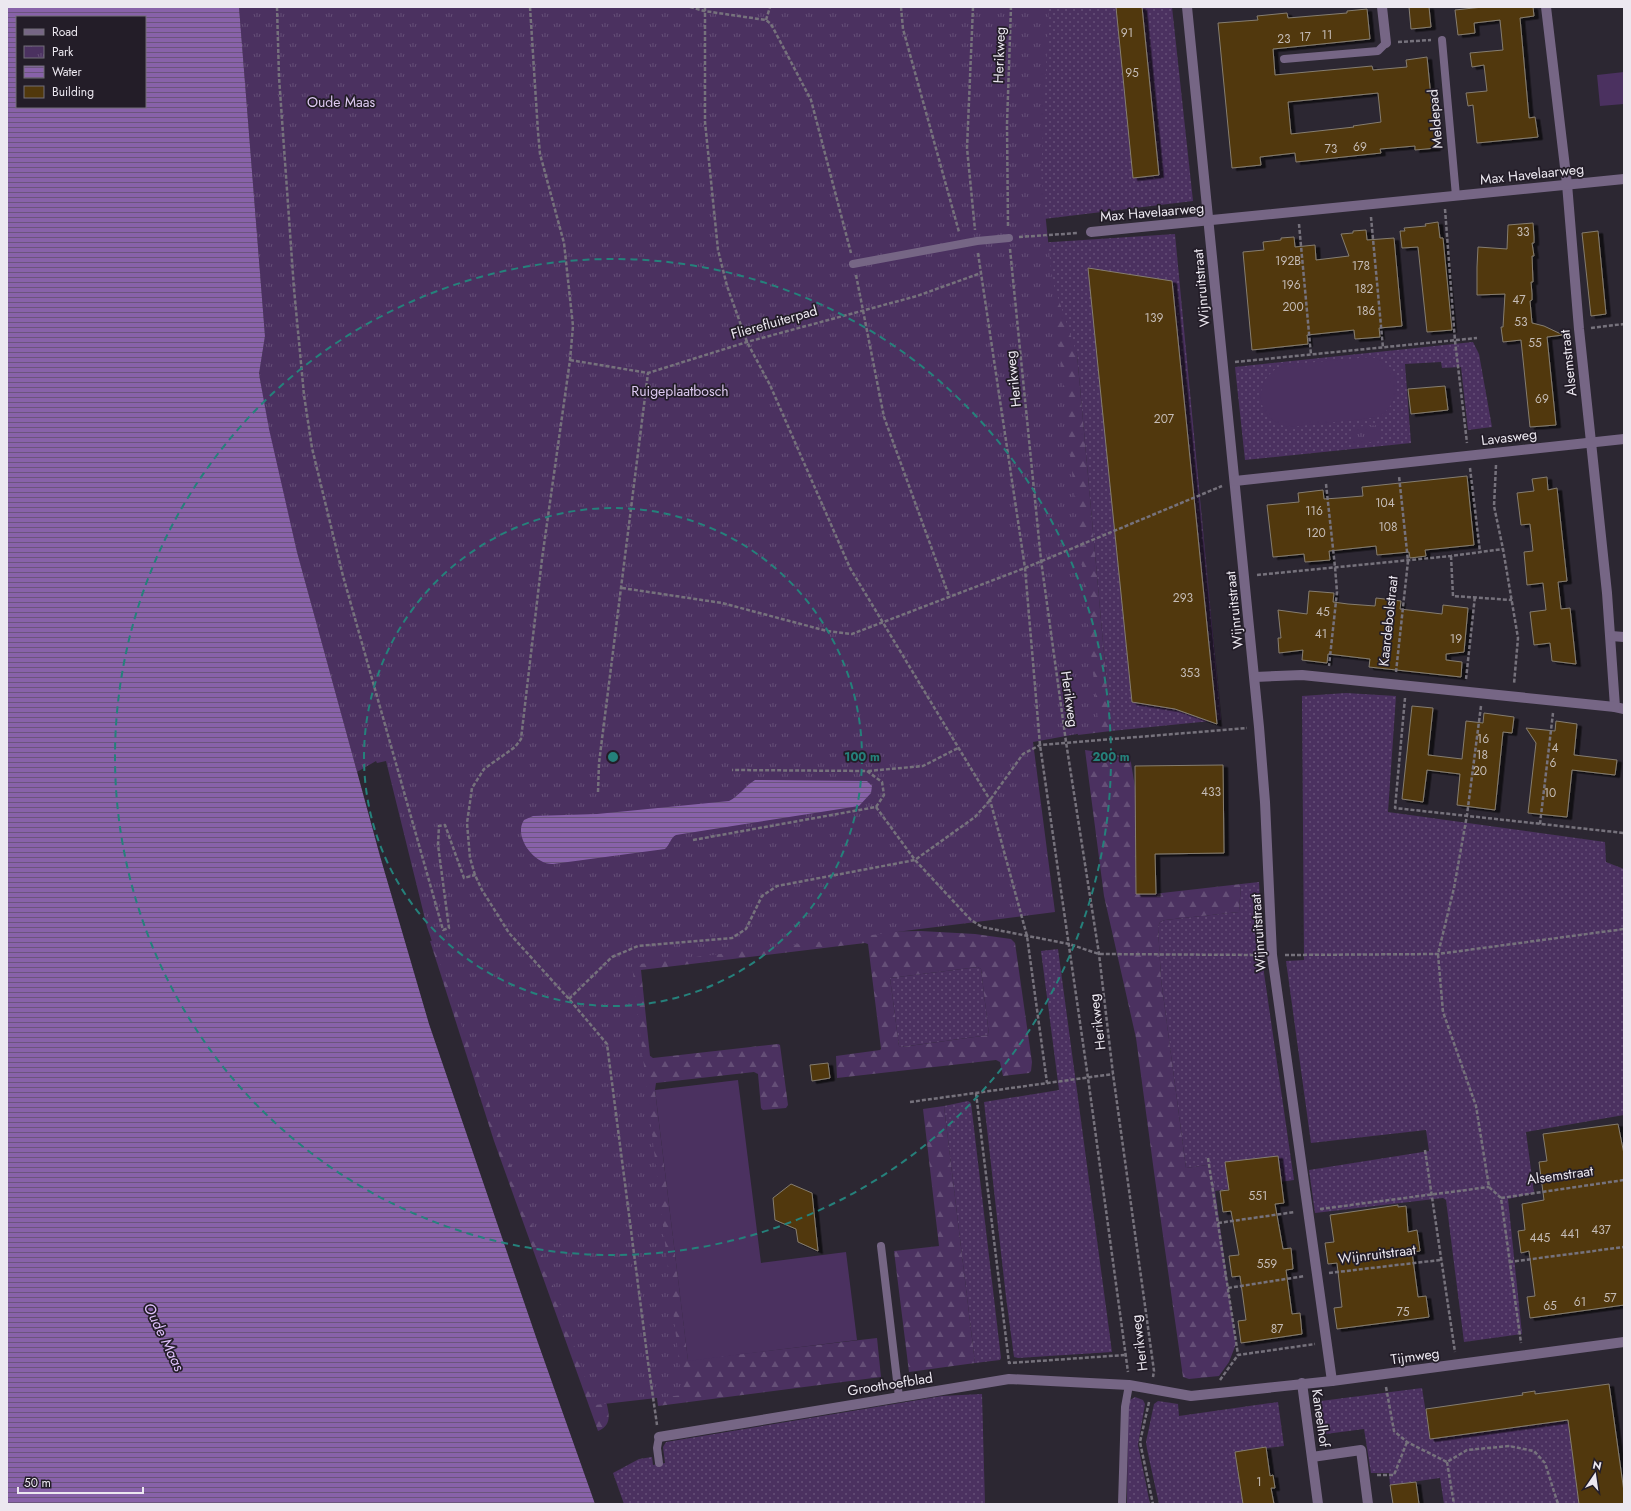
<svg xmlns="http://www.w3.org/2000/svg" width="1631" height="1511" viewBox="0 0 1631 1511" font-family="Jost,sans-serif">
<defs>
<pattern id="grass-dots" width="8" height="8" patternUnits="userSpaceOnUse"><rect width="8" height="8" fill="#4b3160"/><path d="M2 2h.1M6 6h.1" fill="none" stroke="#654f77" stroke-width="1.8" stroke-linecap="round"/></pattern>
<pattern id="forest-firs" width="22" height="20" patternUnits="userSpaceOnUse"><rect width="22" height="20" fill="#4b3160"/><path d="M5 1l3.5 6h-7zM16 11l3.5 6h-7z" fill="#654f77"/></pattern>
<pattern id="park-tufts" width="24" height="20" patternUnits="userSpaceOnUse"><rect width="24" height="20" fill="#4b3160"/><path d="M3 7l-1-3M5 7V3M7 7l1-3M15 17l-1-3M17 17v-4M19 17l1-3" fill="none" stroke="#654f77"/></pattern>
<pattern id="water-rules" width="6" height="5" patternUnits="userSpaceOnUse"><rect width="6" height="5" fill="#8862a9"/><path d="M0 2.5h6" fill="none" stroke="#6b557d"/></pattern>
<filter id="shadow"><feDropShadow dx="4.5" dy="2.5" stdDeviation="0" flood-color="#0009"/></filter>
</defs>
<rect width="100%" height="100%" fill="#2c2732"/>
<g fill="url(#grass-dots)">
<path d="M1020 7H1172L1193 201 1019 222Z"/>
<path d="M1175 234 1221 720 1111 731 1077 354 1022 244Z"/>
<path d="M1473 342 1479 354 1492 427 1468 430 1461 367 1442 368 1441 362 1405 364 1411 443 1245 460 1235 367Z"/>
<path d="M1346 693 1396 696 1388 812 1605 842 1606 862 1624 869V1115L1526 1132 1534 1193 1508 1199 1522 1334 1464 1342 1446 1200 1443 1198 1315 1213 1309 1170 1429 1151 1426 1130 1311 1143 1286 961 1304 960 1302 696Z"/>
<path d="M1259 882 1264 973 1294 1180 1215 1191 1211 1168 1207 1165 1186 1168 1161 979 1158 927 1160 922 1165 920 1239 912 1241 884Z"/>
<path d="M1058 949 1112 1352 1018 1358 1014 1357 1006 1297 984 1102 1059 1090 1041 951Z"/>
<path d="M978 967 981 969 989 1035 901 1047 899 1046 890 978Z"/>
<path d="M968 1101 971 1103 1001 1358 1000 1360 975 1363 944 1106Z"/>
<path d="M1422 1388 1430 1439 1568 1420 1579 1504H1444L1440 1478 1390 1485 1389 1473H1371L1364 1429 1318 1435 1313 1402Z"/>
<path d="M982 1394 985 1504H624L613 1473 639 1459 652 1457 653 1465 665 1463 663 1447 666 1442 942 1396Z"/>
<path d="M1135 1397 1143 1400 1145 1404 1138 1445 1150 1504H1127L1128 1408 1130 1400Z"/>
<path d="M1158 1401 1178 1404 1179 1416 1278 1402 1284 1446 1235 1452 1243 1504H1159L1147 1449 1146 1442 1154 1404Z"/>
</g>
<g fill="url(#forest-firs)" fill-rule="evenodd">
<path d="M1049 271 1077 354 1111 731 1078 735 1046 541Z"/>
<path d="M1085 750 1130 757 1153 894 1241 884 1239 912 1165 920 1160 922 1158 927 1161 979 1186 1168 1207 1165 1212 1168 1236 1344 1229 1362 1219 1376 1189 1379 1183 1377 1154 1172 1136 1038 1104 896Z"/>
<path d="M921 931 975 934 1011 939 1015 943 1032 1062 1031 1071 1029 1073 1003 1076 1000 1062 996 1060 837 1078 836 1056 880 1050 881 1049 868 944 865 943 641 970 650 1056 653 1058 778 1044 780 1045 788 1105 786 1108 763 1110 761 1108 758 1074 754 1072 656 1083 655 1090 688 1360 877 1338 881 1377 658 1406 648 1331 624 959 862 932ZM978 967 981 969 989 1035 902 1047 899 1046 890 978Z"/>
<path d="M442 938 563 1274 607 1405C610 1417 610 1426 598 1431L494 1141 430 941Z"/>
<path d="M944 1106 975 1363 909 1372 894 1251 939 1246 923 1109Z"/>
</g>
<g fill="url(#park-tufts)">
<path d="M239 7H1049L1041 173 1099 730 1033 742 1055 912 632 965 683 1395 595 1405 427 927 386 761 377 763 376 761 357 772 297 552 268 429 259 374 265 336Z"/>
<path d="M1379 425 1380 441 1353 444 1352 427Z"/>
</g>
<g fill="#4b3160">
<path d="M1624 72V104L1600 106 1597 75Z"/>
<path d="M1371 357C1404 365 1403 399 1380 417L1291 427C1256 424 1249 380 1283 365Z"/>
<path d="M738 1080 761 1263 846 1252 857 1340 688 1361 655 1090Z"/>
</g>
<g fill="url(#water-rules)" fill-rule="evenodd">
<path d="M7 7H239L265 336 259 374 269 429 297 552 380 856 429 1024 537 1340 595 1504H7ZM17 17H145V107H17Z"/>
<path d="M755 780 867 781 872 786 871 793 859 806 676 835C670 838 670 845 665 849L553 864C534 865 513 836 524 820L533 816 597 814 729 801C739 796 745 786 755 780Z"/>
</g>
<g fill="#51380b" stroke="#857d70" fill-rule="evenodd" filter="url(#shadow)">
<path d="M1116 7H1142L1159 175 1133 178Z"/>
<path d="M1409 7H1429L1431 27 1411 29Z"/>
<path d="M1483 7H1533L1534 16 1520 18 1529 118 1535 117 1538 137 1477 143 1473 105 1468 106 1466 93 1487 91 1484 65 1472 67 1470 53 1503 50 1500 20 1474 23 1475 33 1458 35 1455 10Z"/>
<path d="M1367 9 1370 39 1273 49 1275 75 1372 66 1373 70 1407 67 1406 60 1427 57 1436 148 1415 150V146L1380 149 1381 153 1296 162 1295 153 1260 157 1261 165 1232 168 1218 23 1258 20 1257 16 1287 13 1288 18 1347 13V11ZM1378 93 1381 122 1353 126 1354 127 1291 134 1288 102Z"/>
<path d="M1438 222 1440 238H1443L1452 330 1427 332 1418 247 1402 248 1400 231H1405L1404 228 1426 226 1425 224Z"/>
<path d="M1533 223 1534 237V243H1532L1534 256H1532L1533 282H1531L1532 294V300L1530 301 1532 323 1544 326 1563 335 1547 337 1556 425 1530 427 1521 340 1503 342 1501 327H1503L1505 294 1477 295V267L1478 247 1507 249 1508 225Z"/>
<path d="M1366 230 1367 240 1394 238 1402 326 1379 328 1380 337 1355 339 1354 330 1307 335 1308 344 1252 350 1243 252 1264 250 1263 242 1281 240V238L1294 237 1295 247 1315 245 1316 260 1349 256 1341 234 1353 233V231Z"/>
<path d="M1598 231 1606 314 1591 316 1582 233Z"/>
<path d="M1088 268 1172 281 1217 724 1175 709 1132 702Z"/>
<path d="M1445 386 1448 410 1411 414 1408 389Z"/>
<path d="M1467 476 1474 545 1425 550 1426 556 1410 558 1409 552 1377 555 1376 546 1329 551 1330 560 1305 562 1304 554 1273 557 1267 505 1299 502 1298 493 1323 490 1324 499 1339 498 1363 496 1362 487Z"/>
<path d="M1547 477 1548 490 1557 488 1567 581 1558 582 1561 609 1570 608 1576 664 1552 661 1550 643 1534 645 1530 612 1546 610 1543 583 1527 585 1524 552 1533 551 1530 524 1521 525 1517 493 1534 491 1532 479Z"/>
<path d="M1309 591 1334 593 1333 602 1348 604 1375 606 1376 598 1401 601 1400 609 1442 614 1443 605 1468 608 1464 652 1446 654V660L1462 662 1461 677 1369 667 1370 659 1328 654 1327 663 1302 660 1303 650 1279 653 1278 638H1281L1278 610 1307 614Z"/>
<path d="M1412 706 1433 708 1428 755 1462 759 1466 721 1483 723 1484 713 1514 717 1512 733 1503 732 1495 810 1457 805 1460 774 1427 770 1423 802 1402 799Z"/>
<path d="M1556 721 1577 724 1574 755 1617 760 1615 775 1572 770 1567 817 1528 813 1536 743 1526 728 1555 731Z"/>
<path d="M1223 765 1224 853 1155 854 1156 894H1136L1135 766Z"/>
<path d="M828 1063 830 1078 812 1081 810 1065Z"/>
<path d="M1618 1124 1624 1154V1305L1530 1318 1527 1297 1535 1296 1529 1251 1521 1253 1518 1231 1525 1230 1522 1204 1544 1200 1539 1162 1547 1161 1543 1134Z"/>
<path d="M1278 1156 1284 1203 1275 1204 1283 1249 1291 1248 1293 1269 1286 1270 1292 1314 1300 1313 1302 1334 1241 1343 1238 1321 1246 1320 1240 1276 1232 1277 1229 1256 1239 1255 1231 1211 1223 1212 1220 1191 1229 1190 1225 1162Z"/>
<path d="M791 1184 812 1193 818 1251 798 1242 796 1229 775 1220 773 1198Z"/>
<path d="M1398 1205V1207L1406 1206 1408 1232 1417 1230 1420 1251 1412 1252 1418 1297 1426 1296 1429 1317 1337 1329 1334 1308 1342 1307 1337 1263 1328 1264 1325 1243 1334 1242 1330 1215Z"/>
<path d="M1609 1384 1624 1492V1504H1579L1568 1420 1430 1439 1426 1409 1523 1395 1522 1393 1535 1391V1394Z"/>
<path d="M1266 1447 1270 1476 1273 1475 1275 1488H1271L1274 1504H1243L1235 1452Z"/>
<path d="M1416 1482 1419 1504H1393L1390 1485Z"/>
</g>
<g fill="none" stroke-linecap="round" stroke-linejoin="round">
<g stroke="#76727c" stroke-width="2.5" stroke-dasharray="4 2" stroke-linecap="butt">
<path d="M277 7 279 77 294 289 304 395 312 448 343 576 443 930 449 928 438 845 439 826 445 825 464 878 475 875"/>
<path d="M530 7 538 132 540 154 564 243 573 326 570 360 542 559 521 739 515 747 484 769 472 788 467 823 470 858 475 875 482 890 509 933 569 999 607 1044 648 1362 657 1425"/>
<path d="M690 7 704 11 766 20 771 24 811 100 851 253"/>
<path d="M705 7V122L718 250 727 286 747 342 770 385 850 568 990 800 1027 936 1047 1083"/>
<path d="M901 7 903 29 959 232"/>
<path d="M973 7 967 148 975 230"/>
<path d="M766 20 770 7"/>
<path d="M1398 42 1431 40"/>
<path d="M1445 209 1455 341 1467 443"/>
<path d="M1371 217 1383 348"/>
<path d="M1299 224 1311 355"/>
<path d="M1008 226 1007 124 1011 7"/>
<path d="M1019 237 1078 233"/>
<path d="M1010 249 1041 560 1066 742 1099 954 1113 1074 1154 1371 1153 1377"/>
<path d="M978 253 1025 568 1040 745 1088 1078 1128 1372"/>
<path d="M856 275 884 417 949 596"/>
<path d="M1591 328 1624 324"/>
<path d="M570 360 648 373 747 342 917 296 981 273"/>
<path d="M1235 362 1477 338"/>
<path d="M1496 465 1494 506 1503 549 1518 638 1514 684"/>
<path d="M1470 468 1480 552"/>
<path d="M1326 484 1335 567 1337 592 1329 666"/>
<path d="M1451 556 1453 596 1512 600"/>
<path d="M1257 575 1451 556 1503 549"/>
<path d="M622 588 722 603 827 631 852 634 1025 568 1222 486"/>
<path d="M1396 672 1408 561 1399 476"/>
<path d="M1466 679 1475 596"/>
<path d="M1405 698 1395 808 1624 833"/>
<path d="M1481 706 1467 815 1454 888 1438 954 1443 1012 1476 1106 1489 1187 1501 1198 1521 1343"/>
<path d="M868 771 923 766 958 748"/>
<path d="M598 792 599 763 648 373"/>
<path d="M876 807 915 860 971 920 982 927 1069 944 1099 954 1260 955"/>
<path d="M1540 824 1553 713"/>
<path d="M693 840 876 807 884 795 882 782 867 771 732 770"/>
<path d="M1285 955 1438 954 1624 929"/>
<path d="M569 999 612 957 638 946 732 938 746 929 762 896 777 886 915 860 975 817 990 800 1023 754 1040 745 1247 728"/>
<path d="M976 1093 1009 1363 1125 1355"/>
<path d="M910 1102 1113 1074"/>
<path d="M1425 1150 1455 1352"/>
<path d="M1208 1158 1238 1355"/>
<path d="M1501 1198 1624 1180"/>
<path d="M1320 1209 1489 1187"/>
<path d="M1218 1223 1295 1212"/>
<path d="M1509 1262 1624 1247"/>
<path d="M1329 1273 1440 1260"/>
<path d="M1228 1288 1305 1276"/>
<path d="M1220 1380 1238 1355 1315 1344"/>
<path d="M1386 1387 1394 1431 1407 1442 1447 1462 1467 1450 1509 1446 1534 1451 1545 1463 1558 1504"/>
<path d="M1149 1402 1140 1442 1153 1504"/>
<path d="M1447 1462 1454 1504"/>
<path d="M1377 1475H1394L1407 1442"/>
</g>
<g stroke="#766685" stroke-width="8">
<path d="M1442 40 1456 196"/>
<path d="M1284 59 1378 51 1386 43"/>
<path d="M853 264 977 241 1009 238"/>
<path d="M881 1246 899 1397"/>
<path d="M659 1437 657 1448 659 1463"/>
<path d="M1122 1504 1125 1407 1129 1385"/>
</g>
<g stroke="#766685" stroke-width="10">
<path d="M1187 7 1259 727 1265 802 1272 955 1332 1381"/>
<path d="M1382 7 1386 43"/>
<path d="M1546 7 1567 184 1579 329 1607 593 1615 707 1624 709"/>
<path d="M1091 232 1624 179"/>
<path d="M1235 481 1624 439"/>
<path d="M1611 636 1624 637"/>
<path d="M1255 677 1302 675 1615 707"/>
<path d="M1302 1383 1318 1504"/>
<path d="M659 1437 1009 1379 1129 1385 1191 1396 1332 1381 1624 1342"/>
<path d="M1312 1457 1361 1450 1368 1504"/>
</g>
</g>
<g fill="none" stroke="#25817b" stroke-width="2" stroke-dasharray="7 5">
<circle cx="613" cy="757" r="249"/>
<circle cx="613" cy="757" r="498"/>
</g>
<g text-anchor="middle" stroke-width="3.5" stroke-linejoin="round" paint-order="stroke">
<g font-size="12" fill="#c5bcb7">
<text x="1127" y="37">91</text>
<text x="1327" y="39">11</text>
<text x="1305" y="41">17</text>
<text x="1284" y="43">23</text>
<text x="1132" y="77">95</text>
<text x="1360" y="151">69</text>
<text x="1331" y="153">73</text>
<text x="1523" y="236">33</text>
<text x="1288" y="265">192B</text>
<text x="1361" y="270">178</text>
<text x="1291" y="289">196</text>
<text x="1364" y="293">182</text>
<text x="1519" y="304">47</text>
<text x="1293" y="311">200</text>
<text x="1366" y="315">186</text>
<text x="1154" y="322">139</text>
<text x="1521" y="326">53</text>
<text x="1535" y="347">55</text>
<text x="1542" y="403">69</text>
<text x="1164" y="423">207</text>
<text x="1385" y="507">104</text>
<text x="1314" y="515">116</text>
<text x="1388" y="531">108</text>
<text x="1316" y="537">120</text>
<text x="1183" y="602">293</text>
<text x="1323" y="616">45</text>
<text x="1321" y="638">41</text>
<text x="1456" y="643">19</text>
<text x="1190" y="677">353</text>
<text x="1483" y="743">16</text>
<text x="1555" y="752">4</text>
<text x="1482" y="759">18</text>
<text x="1553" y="767">6</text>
<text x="1480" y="775">20</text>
<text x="1211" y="796">433</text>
<text x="1550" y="797">10</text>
<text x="1258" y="1200">551</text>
<text x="1601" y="1234">437</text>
<text x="1570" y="1238">441</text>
<text x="1540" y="1242">445</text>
<text x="1267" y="1268">559</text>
<text x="1610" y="1302">57</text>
<text x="1580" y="1306">61</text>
<text x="1550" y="1310">65</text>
<text x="1403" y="1316">75</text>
<text x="1277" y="1333">87</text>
<text x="1259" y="1486">1</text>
</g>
<g font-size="14" fill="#ece8f0" stroke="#231d28">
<text transform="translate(999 55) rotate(-88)" y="5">Herikweg</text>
<text transform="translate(1435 119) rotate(-95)" y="5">Meldepad</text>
<text transform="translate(1532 174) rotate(-6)" y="5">Max Havelaarweg</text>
<text transform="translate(1152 212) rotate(-5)" y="5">Max Havelaarweg</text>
<text transform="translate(1201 288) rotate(-95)" y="5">Wijnruitstraat</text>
<text transform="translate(774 322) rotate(-16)" y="5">Flierefluiterpad</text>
<text transform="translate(1568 363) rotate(-96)" y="5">Alsemstraat</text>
<text transform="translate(1013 379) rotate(-96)" y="5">Herikweg</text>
<text transform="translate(1509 437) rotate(-7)" y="5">Lavasweg</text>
<text transform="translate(1234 610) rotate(-96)" y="5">Wijnruitstraat</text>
<text transform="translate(1388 621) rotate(-84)" y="5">Kaardebolstraat</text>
<text transform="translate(1070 699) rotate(82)" y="5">Herikweg</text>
<text transform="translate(1258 933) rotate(-94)" y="5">Wijnruitstraat</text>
<text transform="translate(1097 1022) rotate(-97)" y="5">Herikweg</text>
<text transform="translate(1560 1175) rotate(-8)" y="5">Alsemstraat</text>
<text transform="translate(1377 1254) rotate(-7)" y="5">Wijnruitstraat</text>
<text transform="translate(1139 1343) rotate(-97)" y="5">Herikweg</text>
<text transform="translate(1415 1356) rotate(-8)" y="5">Tijmweg</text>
<text transform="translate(890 1384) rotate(-9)" y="5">Groothoefblad</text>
<text transform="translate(1321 1418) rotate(82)" y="5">Kaneelhof</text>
</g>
<g font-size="14" fill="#decaf1" stroke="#231d28">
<text x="341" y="107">Oude Maas</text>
<text x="680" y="396">Ruigeplaatbosch</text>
</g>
<g font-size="15" font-style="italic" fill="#dec0fa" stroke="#231d28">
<text transform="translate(164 1337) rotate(64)" y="5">Oude Maas</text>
</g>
</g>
<circle cx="613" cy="757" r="6" fill="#25817b" stroke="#231d28" stroke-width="2"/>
<g font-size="12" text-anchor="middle" font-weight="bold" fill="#25817b" stroke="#231d28" stroke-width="3.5" stroke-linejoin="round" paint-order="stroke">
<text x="862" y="761">100 m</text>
<text x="1111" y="761">200 m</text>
</g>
<rect width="1631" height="1511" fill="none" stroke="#ece8f0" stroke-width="16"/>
<rect x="16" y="16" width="130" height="92" fill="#231d28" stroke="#736e78"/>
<rect x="24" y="29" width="20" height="6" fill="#766685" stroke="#736e78"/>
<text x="52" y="36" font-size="12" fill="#ece8f0">Road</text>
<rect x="24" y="46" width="20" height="12" fill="url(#park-tufts)" stroke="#736e78"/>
<text x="52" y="56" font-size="12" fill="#ece8f0">Park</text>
<rect x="24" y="66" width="20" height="12" fill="url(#water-rules)" stroke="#736e78"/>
<text x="52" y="76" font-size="12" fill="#ece8f0">Water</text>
<rect x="24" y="86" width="20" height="12" fill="#51380b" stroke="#736e78"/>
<text x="52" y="96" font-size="12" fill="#ece8f0">Building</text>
<g transform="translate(1595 1475) rotate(13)" stroke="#231d28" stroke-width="3" paint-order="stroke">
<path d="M0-3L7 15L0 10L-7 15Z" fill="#ece8f0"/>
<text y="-6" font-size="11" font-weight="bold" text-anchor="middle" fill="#ece8f0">N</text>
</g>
<path d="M18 1487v6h125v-6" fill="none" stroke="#ece8f0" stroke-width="2"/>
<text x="24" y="1487" font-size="12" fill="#ece8f0" stroke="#231d28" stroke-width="3" paint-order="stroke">50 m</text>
</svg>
